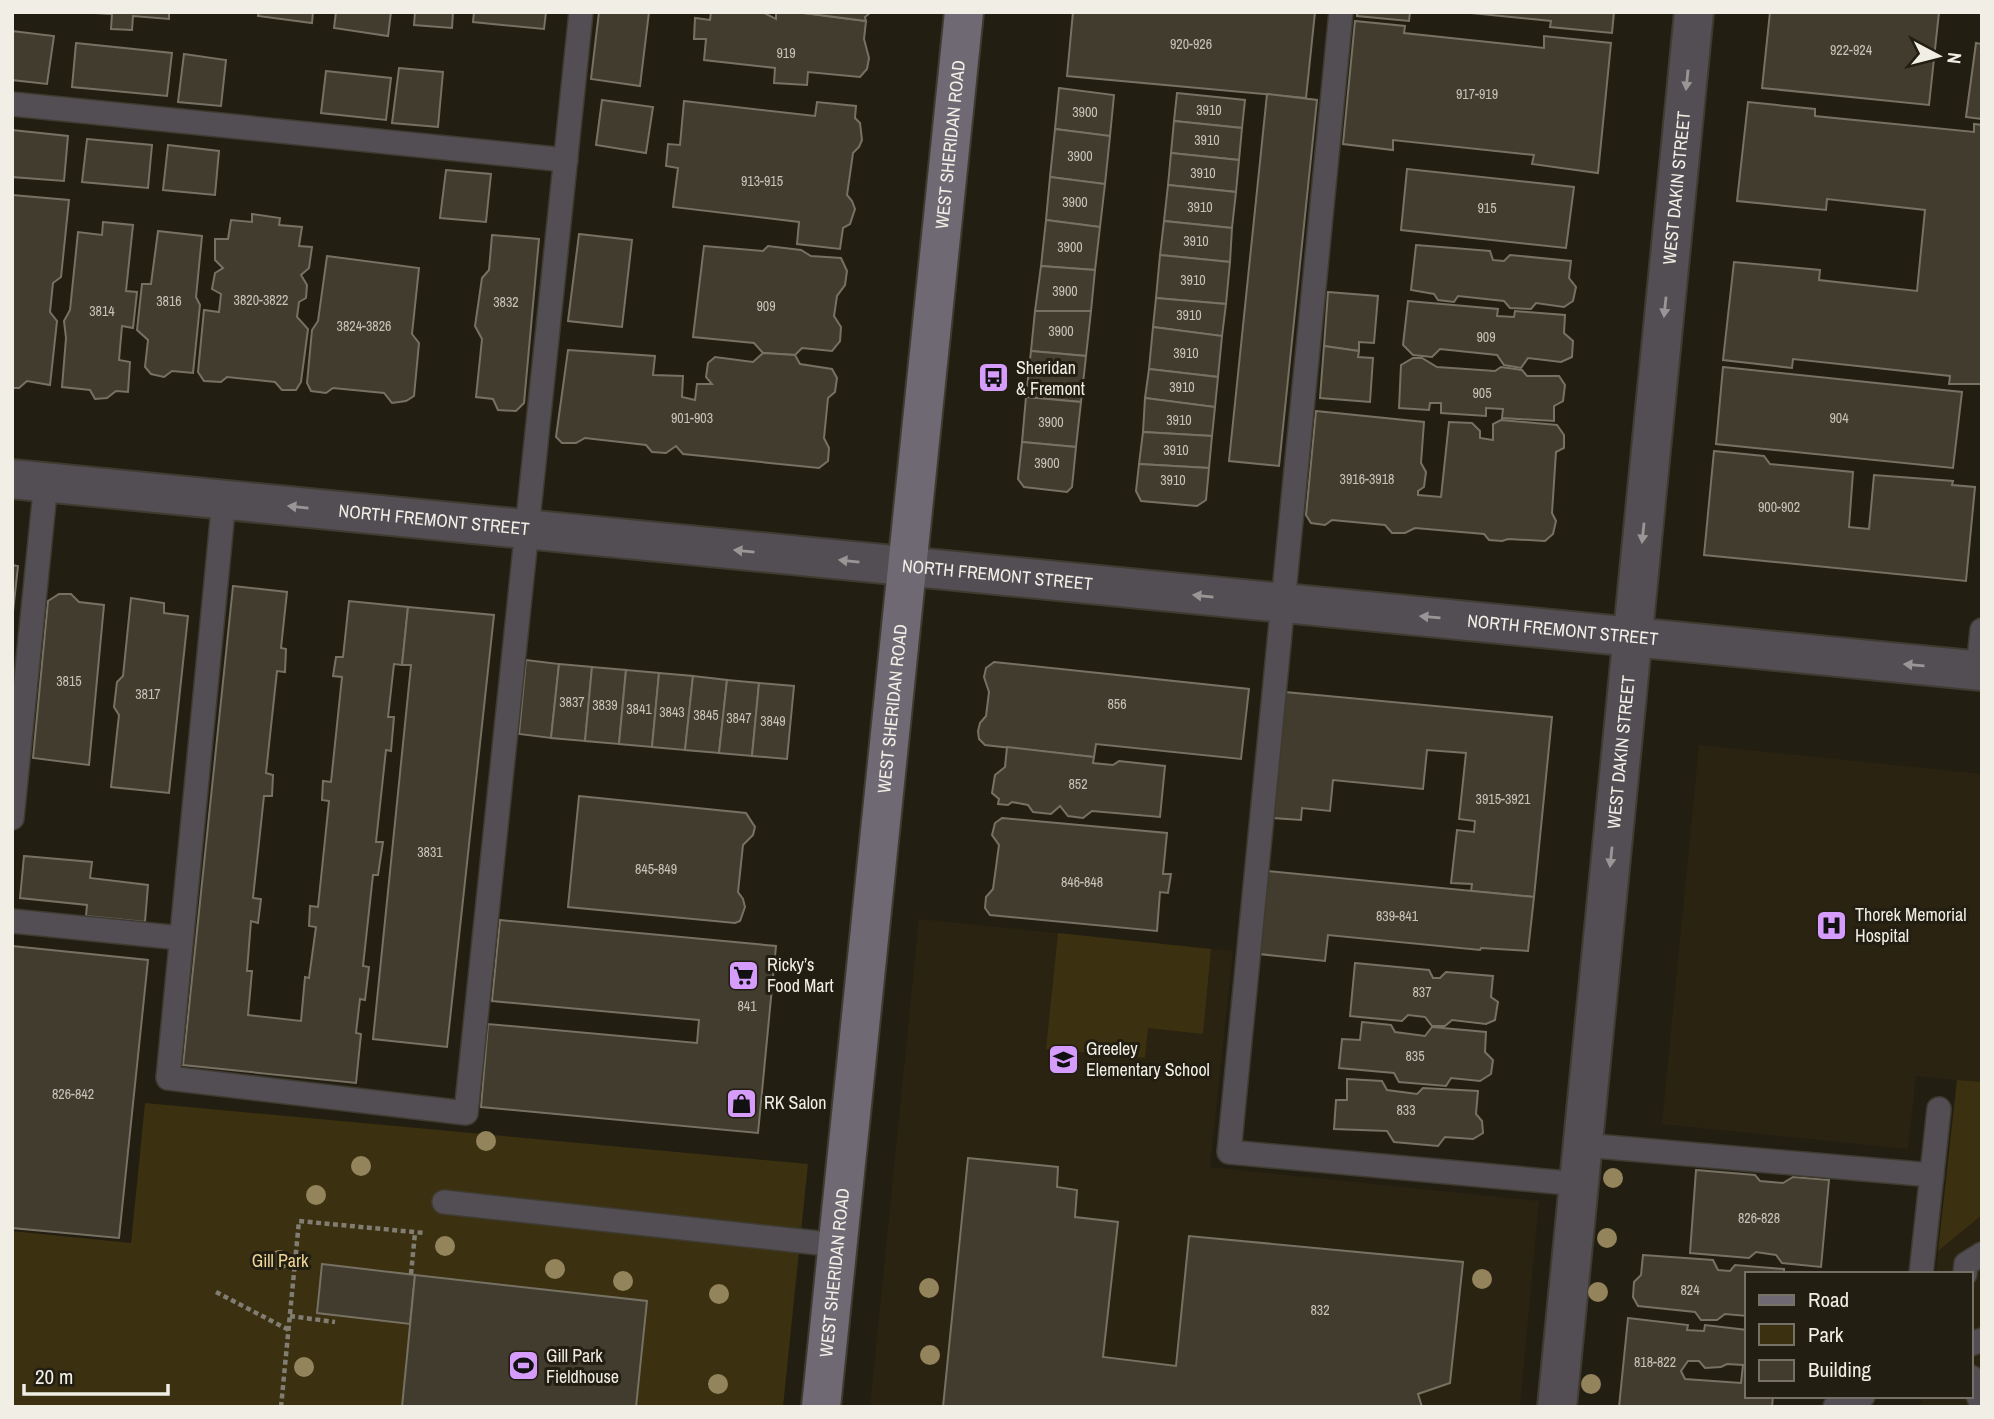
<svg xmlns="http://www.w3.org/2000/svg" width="1994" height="1419" viewBox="0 0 1994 1419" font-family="'Archivo Narrow',sans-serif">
<rect width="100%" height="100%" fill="#221e12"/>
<g fill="#2a2311">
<path d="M1699 745 1982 774V1407H1914L1921 1404 1922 1396H1971V1274H1936L1957 1080 1916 1076 1908 1149 1662 1124Z"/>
<path d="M919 919 1233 951 1210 1167 1539 1201 1520 1407H870Z"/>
</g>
<g fill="#3b3010">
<path d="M1058 933 1211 949 1203 1034 1148 1028 1145 1058 1046 1049Z"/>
<path d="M1957 1080 1982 1082V1215L1938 1251Z"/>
<path d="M145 1103 808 1164 783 1407H12V1231L131 1243Z"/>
</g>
<g fill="#413c2e" stroke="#777163" stroke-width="2" fill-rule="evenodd">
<path d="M78 12H169V19L133 16 132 30 111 29 112 14Z"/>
<path d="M259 12H313L312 23 258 16Z"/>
<path d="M336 12H391L388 36 334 28Z"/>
<path d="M415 12H453L452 28 414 25Z"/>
<path d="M474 12H546L544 29 473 22Z"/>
<path d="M599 12H649L640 86 591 79Z"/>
<path d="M711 12H762L776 19V13L796 12 866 21 864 39 869 58 867 69 860 77 808 72 807 85 774 83 775 68 704 60 706 39H694L695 18 710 20Z"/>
<path d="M796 12H871L865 17 866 21Z"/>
<path d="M1073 12H1315L1306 98 1067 76Z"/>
<path d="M1357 12H1410L1409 21 1357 16Z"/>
<path d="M1461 12H1614L1612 33 1550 27 1551 21Z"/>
<path d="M1770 12H1939L1929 105 1762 88Z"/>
<path d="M1355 21 1405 26 1404 33 1544 48V36L1611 43 1598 173 1532 164 1534 155 1393 140V150L1343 144Z"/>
<path d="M12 31 54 36 47 84 12 80Z"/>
<path d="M76 43 172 53 167 96 72 87Z"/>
<path d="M1976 43 1982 44V119L1966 117Z"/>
<path d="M184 54 226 60 221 106 178 102Z"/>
<path d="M399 68 443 72 438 127 392 123Z"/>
<path d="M326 71 391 78 386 120 321 113Z"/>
<path d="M1059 88 1114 95 1110 136 1055 129Z"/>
<path d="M1177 93 1245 100 1242 128 1174 121Z"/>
<path d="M1267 94 1317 100 1279 466 1229 461Z"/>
<path d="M602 100 653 107 646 153 596 145Z"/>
<path d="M684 101 815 116 817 102 856 106 855 118 860 123 862 140 859 147 853 153 847 195 852 201 855 209 850 224 843 228 840 249 797 244 799 222 673 207 678 168 666 166 668 144 680 145Z"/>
<path d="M1748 102 1815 109V116L1974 132V124L1982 125V384H1949L1950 376 1793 359 1792 368 1723 360 1734 262 1820 270 1819 280 1917 291 1925 210 1827 199 1826 210 1737 201Z"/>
<path d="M1174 121 1242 128 1239 160 1171 153Z"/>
<path d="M1055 129 1110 136 1105 184 1050 177Z"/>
<path d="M12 130 68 136 64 181 12 177Z"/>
<path d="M87 139 152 145 148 188 82 182Z"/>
<path d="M168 145 219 151 215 195 163 190Z"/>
<path d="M1171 153 1239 160 1236 192 1168 185Z"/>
<path d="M1407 169 1574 187 1566 248 1401 230Z"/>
<path d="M446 170 491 174 486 222 440 218Z"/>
<path d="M1050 177 1105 184 1100 227 1046 220Z"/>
<path d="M1168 185 1236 192 1232 228 1164 221Z"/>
<path d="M12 195 69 200 61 277 53 283 50 312 57 321 50 385 27 381 19 388H12Z"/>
<path d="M252 214 280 218 279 225 302 227 299 246 312 247 309 268 301 275 307 285 306 298 299 302 297 317 308 329 301 382 296 390H282L275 382 227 377 221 382 204 381 198 372 204 310 219 312 221 294 212 289 215 273 223 268 215 260V239H228L231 220 252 222Z"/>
<path d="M1046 220 1100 227 1095 270 1041 266Z"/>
<path d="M1164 221 1232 228 1230 262 1160 255Z"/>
<path d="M103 222 133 225 126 291 137 292 133 328 122 326 119 360 130 362 128 392 116 391 107 398 95 399 90 390 62 387 66 338 64 321 70 310 78 232 102 235Z"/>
<path d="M158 231 202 236 196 297 200 305 193 373 172 371 164 377 151 374 145 367 148 340 137 330 142 284H151Z"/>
<path d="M579 234 632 240 622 327 568 321Z"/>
<path d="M492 235 539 239 524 403 516 411 498 410 493 399 476 397 482 339 475 326 482 278 489 270Z"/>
<path d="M1416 245 1490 251 1493 260 1504 261 1510 255 1571 261 1569 278 1576 287 1573 301 1564 307 1536 303 1531 309 1510 308 1504 301 1458 296 1454 302 1438 300 1434 294 1411 290Z"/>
<path d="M704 246 763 251 768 246 801 250 811 256 841 258 847 271 845 285 837 296 834 316 841 327 840 341 832 351 802 348 795 355 763 353 754 343 693 337Z"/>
<path d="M1160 255 1230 262 1226 304 1156 298Z"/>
<path d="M327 256 419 268 412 334 419 343 414 396 406 401 392 403 384 393 333 388 326 393 311 391 307 383 312 330 318 321Z"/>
<path d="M1041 266 1095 270 1091 311H1035Z"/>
<path d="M1328 292 1378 296 1374 343 1359 342V351L1324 346Z"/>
<path d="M1156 298 1226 304 1222 336 1153 327Z"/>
<path d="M1408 301 1498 309 1497 316 1514 317 1515 311 1565 315 1564 333 1573 341 1572 357 1561 362 1528 358 1521 368 1504 365 1497 355 1440 349 1432 357 1413 355 1403 345Z"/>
<path d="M1035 311H1091L1086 356 1031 351Z"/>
<path d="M1153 327 1222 336 1218 377 1149 369Z"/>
<path d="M1324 346 1359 351 1358 357 1373 358 1370 402 1320 398Z"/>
<path d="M568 350 655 356 653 375 683 376 682 397 695 400 697 384H712L706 377 708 363 715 357 753 362 763 353 795 355 800 364 832 369 837 378 835 392 828 398 824 438 829 448 828 461 819 468 683 454 676 446 666 453 652 452 646 445 585 438 576 443H562L556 437Z"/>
<path d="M1031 351 1086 356 1081 402 1026 397Z"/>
<path d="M1413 358H1422L1437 367 1495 371 1501 367 1522 370 1527 376H1559L1565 385 1563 401 1554 406V421L1502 418 1503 409 1486 408V416L1441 413V403H1430L1429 410 1399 408 1401 365Z"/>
<path d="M1723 367 1962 392 1953 468 1716 444Z"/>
<path d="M1149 369 1218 377 1215 407 1145 398Z"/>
<path d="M1026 397 1081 402 1076 447 1022 442Z"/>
<path d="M1145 398 1215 407 1212 436 1143 432Z"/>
<path d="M1316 411 1424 422 1421 463 1426 472 1424 487 1418 491V495L1441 497 1449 422 1472 423 1480 431V438L1493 440V424L1501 420 1557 425 1564 435V448L1556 452 1552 513 1556 521 1553 534 1545 541 1508 539 1502 541 1489 540 1484 534 1415 528 1405 533H1392L1385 525 1332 520 1325 525 1311 523 1306 515Z"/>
<path d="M1143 432 1212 436 1209 468 1139 464Z"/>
<path d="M1022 442 1076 447 1072 487 1067 492 1024 487 1018 479Z"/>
<path d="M1714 451 1764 456 1770 464 1853 472 1849 527 1869 529 1874 475 1953 481 1952 485 1975 487 1966 581 1704 555Z"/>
<path d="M1139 464 1209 468 1206 500 1197 506 1141 501 1136 491Z"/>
<path d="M12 565 18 566 12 621Z"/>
<path d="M233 586 287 592 281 648 286 649 285 672 277 671 266 773 273 775 272 796H264L253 898 261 899 258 923 251 921 247 971H252L248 1015 301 1021 305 977 309 978 316 927 309 926 310 906 318 907 329 801 322 800 323 781 331 782 342 677 333 676 336 657H343L349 601 408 607 402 665 394 664 388 717H394L391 751 386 750 376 842H383L378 875H373L363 966 369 967 365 1000 360 999 356 1033 361 1034 356 1083 183 1065Z"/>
<path d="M59 594H71L79 602 104 605 89 765 33 758 48 601Z"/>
<path d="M131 598 164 603V613L188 616 169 793 111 787 119 715 114 707 117 682 123 676Z"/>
<path d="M408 607 494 615 447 1047 373 1039 411 665H402Z"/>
<path d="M526 660 559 664 551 738 519 734Z"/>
<path d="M994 662 1249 689 1241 759 1096 744 1094 757 985 745 979 739 978 731 980 723 986 716 989 692 984 677 986 668Z"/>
<path d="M559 664 592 667 585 741 551 738Z"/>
<path d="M592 667 626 670 619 744 585 741Z"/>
<path d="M626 670 659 673 652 747 619 744Z"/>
<path d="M659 673 693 676 685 750 652 747Z"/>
<path d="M693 676 727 680 719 753 685 750Z"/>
<path d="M727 680 759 683 752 756 719 753Z"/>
<path d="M759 683 794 686 787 759 752 756Z"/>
<path d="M1285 692 1552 717 1534 897 1471 891 1472 884 1451 883 1457 830 1474 832 1475 821 1459 819 1466 753 1427 750 1423 789 1333 780 1330 811 1302 808 1301 820 1273 818Z"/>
<path d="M1007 747 1094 757 1093 763 1113 765 1119 761 1165 766 1160 817 1092 811 1083 818 1068 816 1060 806 1051 814 1033 812 1028 805 1012 802 1008 805 998 804 999 799 992 793 995 775 1005 767Z"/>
<path d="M579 796 746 813 755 827 753 835 743 845 738 892 743 899 745 907 740 921 735 923 568 907Z"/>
<path d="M1002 818 1167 833 1163 874H1171L1168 893 1160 892 1157 931 990 915 985 908 986 897 993 889 999 845 992 835 995 823Z"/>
<path d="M24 856 92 862 90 878 148 885 145 922 86 916 87 905 20 898Z"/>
<path d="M1267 871 1534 897 1528 951 1481 948 1480 950 1328 935 1325 961 1259 954Z"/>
<path d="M500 920 776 946 758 1133 481 1107 488 1024 697 1043 699 1020 492 1001Z"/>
<path d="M12 946 148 960 119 1238 12 1228Z"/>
<path d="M1355 963 1429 970 1433 978H1440L1446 972 1493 976 1491 997 1498 1002 1495 1020 1486 1024 1452 1020 1445 1026H1432L1425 1017 1408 1015 1402 1021 1350 1016Z"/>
<path d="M1362 1022 1391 1025 1395 1032 1425 1036 1432 1027 1486 1032 1485 1052 1493 1060 1491 1074 1480 1081 1451 1078 1446 1086 1399 1082 1394 1073 1339 1068 1342 1039 1360 1040Z"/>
<path d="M1347 1079 1382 1081 1387 1090 1417 1094 1423 1088 1478 1091 1476 1114 1482 1121 1483 1133 1473 1139 1445 1137 1438 1146 1394 1142 1387 1131 1334 1129 1336 1100H1347Z"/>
<path d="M968 1158 1058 1167 1057 1187 1077 1190 1075 1217 1118 1222 1103 1357 1176 1366 1189 1236 1463 1262 1450 1383 1418 1394 1422 1407H943Z"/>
<path d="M1696 1170 1755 1175 1760 1181 1783 1183 1793 1177 1829 1180 1821 1267 1782 1263 1776 1255 1756 1252 1749 1258 1690 1253Z"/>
<path d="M1643 1255 1713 1260 1718 1270 1730 1271 1735 1265 1784 1269V1274H1747V1316L1725 1314 1717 1320H1701L1695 1312 1638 1306 1633 1297 1634 1282 1641 1275Z"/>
<path d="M322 1264 415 1275 410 1324 317 1313Z"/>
<path d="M415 1275 647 1301 636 1407H402Z"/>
<path d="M1628 1318 1688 1325 1687 1330 1704 1331 1705 1325 1747 1330V1396H1773L1772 1407H1619ZM1688 1361H1699L1705 1368 1721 1367 1727 1364 1743 1365 1741 1383 1685 1379 1681 1371Z"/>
</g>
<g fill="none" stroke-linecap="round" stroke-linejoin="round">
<defs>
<g id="lane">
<path d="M1341 12 1229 1152 1579 1184"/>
<path d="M12 104 566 160"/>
<path d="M224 500 168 1078 466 1113 581 12"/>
<path d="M1978 671 1982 630"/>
<path d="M12 818 46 482"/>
<path d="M12 921 181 938"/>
<path d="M1583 1145 1932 1175"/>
<path d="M444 1202 837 1245"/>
<path d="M1921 1274 1939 1109"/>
<path d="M1965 1274 1966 1264 1982 1254"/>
<path d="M1971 1344 1982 1340"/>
<path d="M1971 1377 1982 1406"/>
<path d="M1835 1407 1863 1396"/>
</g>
<g id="street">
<path id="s1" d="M12 479 1982 671"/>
<path id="s2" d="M1557 1407 1694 12"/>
</g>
<g id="secondary">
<path id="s3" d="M821 1407 964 12"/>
</g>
</defs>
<use href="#lane" stroke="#3f3b30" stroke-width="26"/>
<use href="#street" stroke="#3f3b30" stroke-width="42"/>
<use href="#secondary" stroke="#3f3b30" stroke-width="42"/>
<g stroke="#817d73" stroke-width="4.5" stroke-dasharray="5 3.5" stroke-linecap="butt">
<path d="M411 1274 415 1233"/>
<path d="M216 1292 289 1330"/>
<path d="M290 1316 335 1322"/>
<path d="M281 1407 299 1221 424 1233"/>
</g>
<use href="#lane" stroke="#524e54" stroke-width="23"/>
<use href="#street" stroke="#524e54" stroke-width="38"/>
<use href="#secondary" stroke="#6f6973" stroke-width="38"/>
</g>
<g fill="#93845c">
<circle cx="486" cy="1141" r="10"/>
<circle cx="361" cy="1166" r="10"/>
<circle cx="1613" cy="1178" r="10"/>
<circle cx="316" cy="1195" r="10"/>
<circle cx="1607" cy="1238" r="10"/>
<circle cx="445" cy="1246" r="10"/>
<circle cx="279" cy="1260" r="10"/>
<circle cx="555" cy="1269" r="10"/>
<circle cx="1482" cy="1279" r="10"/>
<circle cx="623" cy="1281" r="10"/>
<circle cx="929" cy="1288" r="10"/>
<circle cx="1598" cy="1292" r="10"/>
<circle cx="719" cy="1294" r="10"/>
<circle cx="930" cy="1355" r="10"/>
<circle cx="304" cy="1367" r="10"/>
<circle cx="718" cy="1384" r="10"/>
<circle cx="1591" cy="1384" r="10"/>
</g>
<defs><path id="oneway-solid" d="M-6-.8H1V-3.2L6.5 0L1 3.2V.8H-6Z" transform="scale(1.75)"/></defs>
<g fill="#9a9696">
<use href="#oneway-solid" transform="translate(1687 80) rotate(96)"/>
<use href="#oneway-solid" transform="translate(1665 307) rotate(96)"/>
<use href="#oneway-solid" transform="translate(298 507) rotate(-174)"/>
<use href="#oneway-solid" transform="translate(1643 533) rotate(96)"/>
<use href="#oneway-solid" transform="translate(744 551) rotate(-174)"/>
<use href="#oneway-solid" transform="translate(849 561) rotate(-174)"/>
<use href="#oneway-solid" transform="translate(1203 596) rotate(-174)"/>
<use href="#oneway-solid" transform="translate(1430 617) rotate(-175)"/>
<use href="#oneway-solid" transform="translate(1914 665) rotate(-175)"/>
<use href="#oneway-solid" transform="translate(1611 857) rotate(96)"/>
</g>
<defs>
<symbol id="bus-square" viewBox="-11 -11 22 22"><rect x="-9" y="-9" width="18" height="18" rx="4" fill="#d59cfb" stroke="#221e12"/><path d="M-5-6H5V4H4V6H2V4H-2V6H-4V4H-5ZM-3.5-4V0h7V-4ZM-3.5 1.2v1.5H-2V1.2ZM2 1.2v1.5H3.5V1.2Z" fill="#111"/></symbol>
<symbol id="hospital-square" viewBox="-11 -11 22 22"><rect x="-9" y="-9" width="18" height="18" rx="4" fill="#d59cfb" stroke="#221e12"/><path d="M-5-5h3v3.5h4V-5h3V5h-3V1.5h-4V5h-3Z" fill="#111"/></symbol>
<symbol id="supermarket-square" viewBox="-11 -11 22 22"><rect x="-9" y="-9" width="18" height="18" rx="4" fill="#d59cfb" stroke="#221e12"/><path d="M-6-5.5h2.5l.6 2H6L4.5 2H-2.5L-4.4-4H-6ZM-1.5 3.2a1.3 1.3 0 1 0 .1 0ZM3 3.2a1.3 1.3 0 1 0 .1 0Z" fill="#111"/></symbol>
<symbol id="school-square" viewBox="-11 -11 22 22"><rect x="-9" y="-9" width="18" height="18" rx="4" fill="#d59cfb" stroke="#221e12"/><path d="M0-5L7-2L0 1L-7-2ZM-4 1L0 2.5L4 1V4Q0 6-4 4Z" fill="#111"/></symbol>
<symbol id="shop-square" viewBox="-11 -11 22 22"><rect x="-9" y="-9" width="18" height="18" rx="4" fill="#d59cfb" stroke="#221e12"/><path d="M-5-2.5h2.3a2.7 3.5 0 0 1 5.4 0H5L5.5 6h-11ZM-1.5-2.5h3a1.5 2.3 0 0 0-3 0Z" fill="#111"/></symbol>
<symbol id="stadium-square" viewBox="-11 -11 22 22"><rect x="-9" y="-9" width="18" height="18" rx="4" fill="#d59cfb" stroke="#221e12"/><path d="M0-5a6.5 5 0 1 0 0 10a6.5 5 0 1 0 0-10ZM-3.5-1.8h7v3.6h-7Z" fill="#111"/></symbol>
</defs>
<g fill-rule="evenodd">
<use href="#bus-square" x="976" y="360" width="35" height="35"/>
<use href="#hospital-square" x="1814" y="908" width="35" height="35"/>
<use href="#supermarket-square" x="726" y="958" width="35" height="35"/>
<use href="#school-square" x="1046" y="1042" width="35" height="35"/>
<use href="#shop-square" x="724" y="1086" width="35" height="35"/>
<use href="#stadium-square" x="506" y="1348" width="35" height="35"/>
</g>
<g text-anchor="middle" stroke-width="6" stroke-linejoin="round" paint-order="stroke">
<g font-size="14" fill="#c5c2b8">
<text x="1191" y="49">920-926</text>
<text x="1851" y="55">922-924</text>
<text x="786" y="58">919</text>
<text x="1477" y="99">917-919</text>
<text x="1209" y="115">3910</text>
<text x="1085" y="117">3900</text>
<text x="1207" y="145">3910</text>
<text x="1080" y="161">3900</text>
<text x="1203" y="178">3910</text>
<text x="762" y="186">913-915</text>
<text x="1075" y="207">3900</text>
<text x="1200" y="212">3910</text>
<text x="1487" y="213">915</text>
<text x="1196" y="246">3910</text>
<text x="1070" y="252">3900</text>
<text x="1193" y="285">3910</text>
<text x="1065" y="296">3900</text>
<text x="261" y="305">3820-3822</text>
<text x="169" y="306">3816</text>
<text x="506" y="307">3832</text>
<text x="766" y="311">909</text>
<text x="102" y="316">3814</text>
<text x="1189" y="320">3910</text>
<text x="364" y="331">3824-3826</text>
<text x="1061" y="336">3900</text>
<text x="1486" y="342">909</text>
<text x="1186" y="358">3910</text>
<text x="1182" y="392">3910</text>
<text x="1482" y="398">905</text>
<text x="692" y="423">901-903</text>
<text x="1839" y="423">904</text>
<text x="1179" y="425">3910</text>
<text x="1051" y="427">3900</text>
<text x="1176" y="455">3910</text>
<text x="1047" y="468">3900</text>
<text x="1367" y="484">3916-3918</text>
<text x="1173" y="485">3910</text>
<text x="1779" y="512">900-902</text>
<text x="69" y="686">3815</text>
<text x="148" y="699">3817</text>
<text x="572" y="707">3837</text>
<text x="1117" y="709">856</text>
<text x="605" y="710">3839</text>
<text x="639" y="714">3841</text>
<text x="672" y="717">3843</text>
<text x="706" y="720">3845</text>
<text x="739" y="723">3847</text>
<text x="773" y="726">3849</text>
<text x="1078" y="789">852</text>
<text x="1503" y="804">3915-3921</text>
<text x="430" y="857">3831</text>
<text x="656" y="874">845-849</text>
<text x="1082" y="887">846-848</text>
<text x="1397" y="921">839-841</text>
<text x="1422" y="997">837</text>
<text x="747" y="1011">841</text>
<text x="1415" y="1061">835</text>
<text x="73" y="1099">826-842</text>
<text x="1406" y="1115">833</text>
<text x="1759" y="1223">826-828</text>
<text x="1690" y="1295">824</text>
<text x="1320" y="1315">832</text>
<text x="1655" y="1367">818-822</text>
</g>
<g font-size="18" fill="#f1eee6" stroke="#221e12">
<text dy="6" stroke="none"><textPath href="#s3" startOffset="1269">WEST SHERIDAN ROAD</textPath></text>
<text dy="6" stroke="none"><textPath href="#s2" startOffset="1225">WEST DAKIN STREET</textPath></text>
<text dy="6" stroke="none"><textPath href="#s1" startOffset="424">NORTH FREMONT STREET</textPath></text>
<text dy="6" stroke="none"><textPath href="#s1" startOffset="990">NORTH FREMONT STREET</textPath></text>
<text dy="6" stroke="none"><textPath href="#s1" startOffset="1558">NORTH FREMONT STREET</textPath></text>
<text dy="6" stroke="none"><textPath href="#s3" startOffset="702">WEST SHERIDAN ROAD</textPath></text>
<text dy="6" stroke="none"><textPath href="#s2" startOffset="658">WEST DAKIN STREET</textPath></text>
<text dy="6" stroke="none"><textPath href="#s3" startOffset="135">WEST SHERIDAN ROAD</textPath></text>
</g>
<g font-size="18" fill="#f1eee6" stroke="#221e12" text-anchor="start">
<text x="1016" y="374">Sheridan<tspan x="1016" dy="21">&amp; Fremont</tspan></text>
<text x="1855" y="921">Thorek Memorial<tspan x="1855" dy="21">Hospital</tspan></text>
<text x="767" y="971">Ricky’s<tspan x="767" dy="21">Food Mart</tspan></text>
<text x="1086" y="1055">Greeley<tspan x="1086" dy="21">Elementary School</tspan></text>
<text x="764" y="1109">RK Salon</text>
<text x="546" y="1362">Gill Park<tspan x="546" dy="21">Fieldhouse</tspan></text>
</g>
<g font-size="18" fill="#f0d798" stroke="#221e12">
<text x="280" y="1267">Gill Park</text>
</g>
</g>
<rect width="1994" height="1419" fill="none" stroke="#f1eee6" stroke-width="28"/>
<rect x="1745" y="1272" width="228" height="126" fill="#221e12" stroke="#757167" stroke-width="2"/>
<rect x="1759" y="1295" width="35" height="10" fill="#6f6973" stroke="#757167" stroke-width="2"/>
<text x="1808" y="1307" font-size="21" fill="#f1eee6">Road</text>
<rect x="1759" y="1324" width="35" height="21" fill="#3b3010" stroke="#757167" stroke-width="2"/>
<text x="1808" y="1342" font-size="21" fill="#f1eee6">Park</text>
<rect x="1759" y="1360" width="35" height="21" fill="#413c2e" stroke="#757167" stroke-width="2"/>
<text x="1808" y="1377" font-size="21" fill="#f1eee6">Building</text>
<g transform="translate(1938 56) rotate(97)" stroke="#221e12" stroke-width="5" paint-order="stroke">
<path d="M0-5L12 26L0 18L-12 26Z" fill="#f1eee6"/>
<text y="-10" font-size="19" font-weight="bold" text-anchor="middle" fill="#f1eee6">N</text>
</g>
<path d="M24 1384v10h144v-10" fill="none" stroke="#f1eee6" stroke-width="3.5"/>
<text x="35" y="1384" font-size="21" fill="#f1eee6" stroke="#221e12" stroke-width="5" paint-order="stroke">20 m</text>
</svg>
